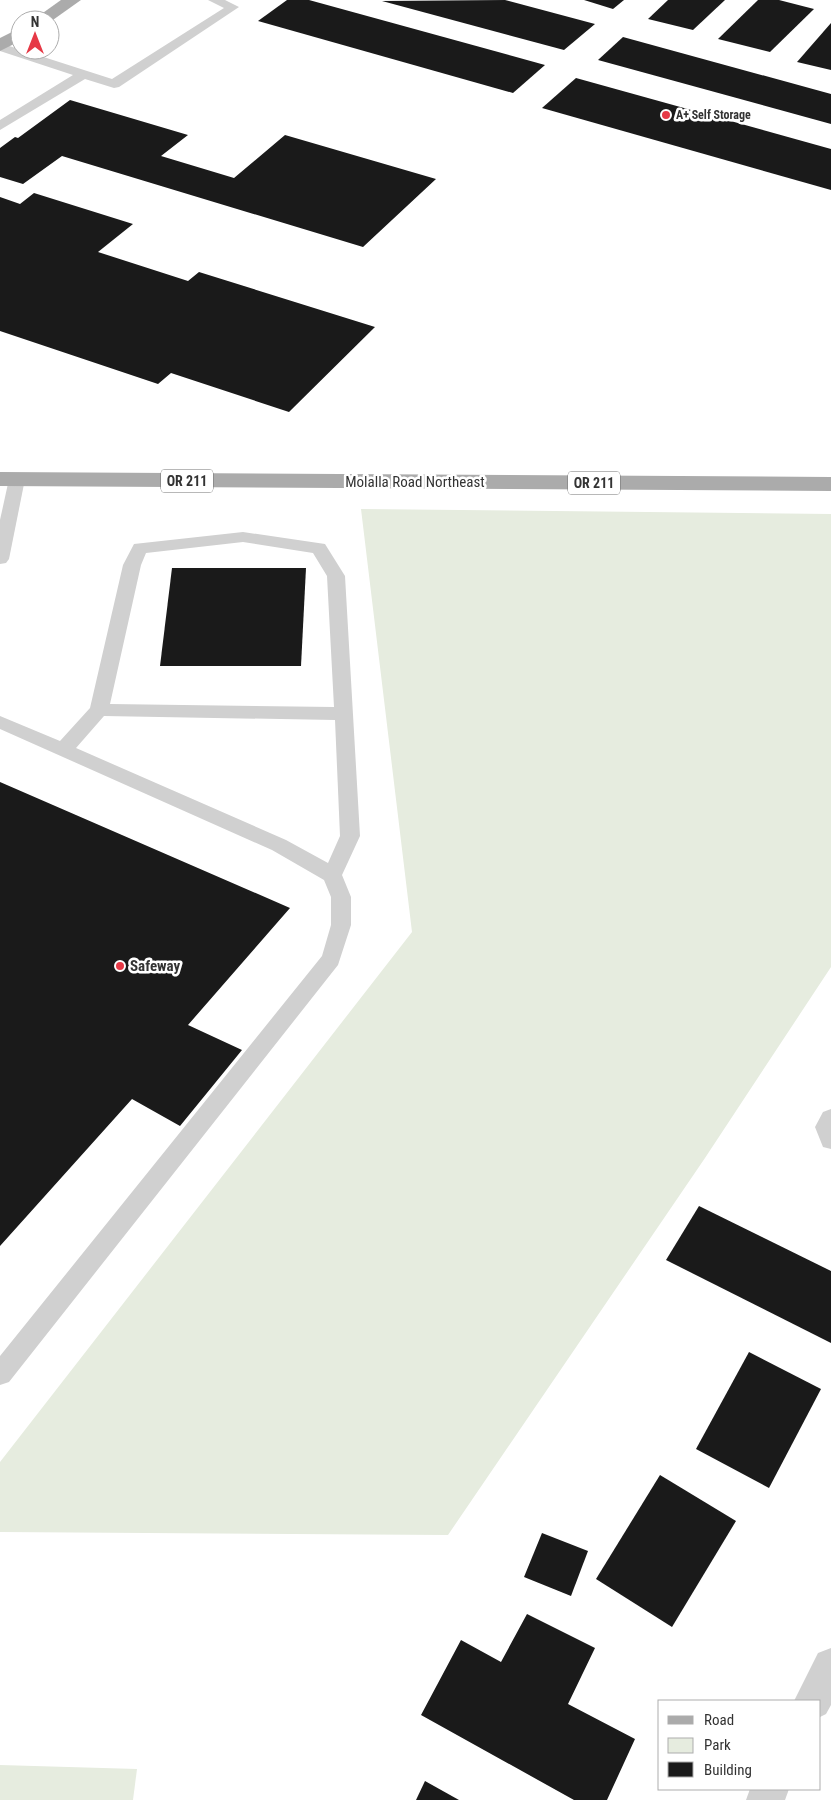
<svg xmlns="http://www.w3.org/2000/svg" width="831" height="1800" viewBox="0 0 831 1800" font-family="'Roboto Condensed',sans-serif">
<rect width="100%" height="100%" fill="#fff"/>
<g fill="#e6ecdf">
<path d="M361 509 831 514V967L705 1158 448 1535 0 1532V1462L412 932Z"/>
<path d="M0 1765 137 1769 133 1800H0Z"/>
</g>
<g fill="#1a1a1a">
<path d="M287 0H309L545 65 513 93 258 21Z"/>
<path d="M505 0 595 24 564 50 382 1Z"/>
<path d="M584 0H624L613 9Z"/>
<path d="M668 0H725L693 30 648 19Z"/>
<path d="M758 0H779L814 9 770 52 718 39Z"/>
<path d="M831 23V70L797 62Z"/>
<path d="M623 37 831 94V124L598 60Z"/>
<path d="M576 78 831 149V190L542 108Z"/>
<path d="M70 100 188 135 161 156 234 178 285 135 436 179 363 247 62 156 23 184 0 177V148L15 137 18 138Z"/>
<path d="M34 193 133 224 98 252 188 281 199 272 375 327 289 412 171 373 158 384 0 331V197L20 204Z"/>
<path d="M172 568H306L301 666H160Z"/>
<path d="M0 782 290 908 188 1025 242 1050 180 1126 132 1099 0 1246Z"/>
<path d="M699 1206 831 1271V1343L666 1260Z"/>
<path d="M749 1352 821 1389 769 1488 696 1449Z"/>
<path d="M660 1475 736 1521 672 1627 596 1579Z"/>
<path d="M542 1533 588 1551 571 1596 524 1577Z"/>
<path d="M527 1614 595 1648 568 1704 635 1739 607 1800H574L421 1715 461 1640 501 1662Z"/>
<path d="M425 1781 459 1800H416Z"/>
</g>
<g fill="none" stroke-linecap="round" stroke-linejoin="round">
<g fill="#d0d0d0" fill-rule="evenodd">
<path d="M208 0H225L239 7 119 87 114 88 85 79 0 130V120L73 75 0 51V43L112 79 224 8Z"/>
<path d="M17 474 23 475 25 479 9 559 6 563 0 564V520L9 479 11 475Z"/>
<path d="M243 532 325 544 345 576 360 836 342 875 351 897V925L338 965 9 1382 0 1385V1356L322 956 331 925V897L324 880 272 850 0 729V716L60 741 90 708 123 565 134 544ZM243 542 313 553 327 576 334 707 110 704 141 565 146 553ZM104 716 335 720 340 836 328 863 286 840 76 748Z"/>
<path d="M831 1109V1149L823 1147 815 1127 823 1112Z"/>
</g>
<g fill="#d0d0d0" fill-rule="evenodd">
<path d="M831 1648V1705L826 1714 820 1717V1701H794L818 1653Z"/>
<path d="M750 1789H789L785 1800H746Z"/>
</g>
<g fill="#ababab" fill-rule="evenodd">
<path d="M61 0H81L50 22 33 20Z"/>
<path d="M20 28V41L0 51V38Z"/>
<path d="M0 472 831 477V491L0 486Z"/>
</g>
</g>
<g fill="#e63946" stroke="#fff" stroke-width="2">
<circle cx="666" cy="115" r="5"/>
<circle cx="120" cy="966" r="5"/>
</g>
<g text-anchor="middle" stroke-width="5" stroke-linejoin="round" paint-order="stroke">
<g font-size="12" font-weight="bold" fill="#333" stroke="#fff" text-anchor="start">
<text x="676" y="119">A+ Self Storage</text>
</g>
<g fill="#fff" stroke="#707070" stroke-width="1">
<rect x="161" y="469.5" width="52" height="23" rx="4"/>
<rect x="568" y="471.5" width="52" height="23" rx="4"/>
</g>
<g font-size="14" font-weight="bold" fill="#333">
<text x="187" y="486">OR 211</text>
<text x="594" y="488">OR 211</text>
</g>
<g font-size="15" fill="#333" stroke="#fff">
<text x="415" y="487">Molalla Road Northeast</text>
</g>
<g font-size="15" font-weight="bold" fill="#333" stroke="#fff" text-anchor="start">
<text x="130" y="971">Safeway</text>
</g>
</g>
<rect x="658" y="1700" width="162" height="90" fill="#ffffff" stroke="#adadad"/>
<rect x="668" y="1716" width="25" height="8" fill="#ababab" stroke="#adadad"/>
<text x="704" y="1725" font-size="15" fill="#333333">Road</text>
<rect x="668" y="1738" width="25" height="15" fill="#e6ecdf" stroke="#adadad"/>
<text x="704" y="1750" font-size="15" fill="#333333">Park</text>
<rect x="668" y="1762" width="25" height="15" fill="#1a1a1a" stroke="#adadad"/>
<text x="704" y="1775" font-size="15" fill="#333333">Building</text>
<g transform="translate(35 35)"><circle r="24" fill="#ffffff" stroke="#adadad"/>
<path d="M0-4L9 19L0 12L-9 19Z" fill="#e63946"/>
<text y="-8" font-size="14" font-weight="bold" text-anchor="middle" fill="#333333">N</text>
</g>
</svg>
